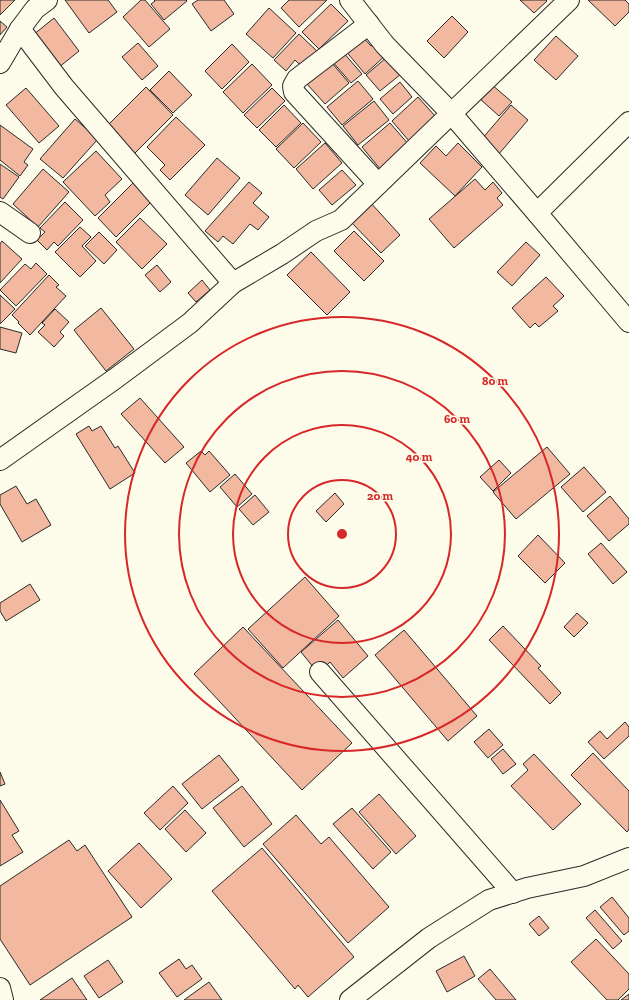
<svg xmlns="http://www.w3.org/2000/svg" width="629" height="1000" viewBox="0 0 629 1000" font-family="'Zilla Slab',serif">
<rect width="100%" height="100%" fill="#fdfbea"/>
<g fill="#f2b8a0" stroke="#2b2b2b">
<path d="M0 0H15L0 15Z"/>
<path d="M65 0H108L117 12 89 33Z"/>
<path d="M141 0H145L170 29 149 47 123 17Z"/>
<path d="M154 0H186L187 1 164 20 151 4 155 1Z"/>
<path d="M198 0H224L234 14 211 31 192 4Z"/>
<path d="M289 0H327L299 27 281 8Z"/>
<path d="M520 0H546L547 1 534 13Z"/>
<path d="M588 0H625L629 4V12L615 26Z"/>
<path d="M331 4 348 21 319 49 302 32Z"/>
<path d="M269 8 296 33 273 58 246 34Z"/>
<path d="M452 16 468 32 444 58 427 41Z"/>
<path d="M54 18 79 51 58 68 33 35Z"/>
<path d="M0 21 7 27 0 35Z"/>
<path d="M299 34 320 54 305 70 295 60 286 71 274 60Z"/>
<path d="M360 34 371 46 377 42 387 54 365 74 344 49Z"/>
<path d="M556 36 578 56 556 80 534 60Z"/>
<path d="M138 43 158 66 142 80 122 57Z"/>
<path d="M232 44 249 62 222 89 205 71Z"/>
<path d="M342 51 362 74 351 83 331 60Z"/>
<path d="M387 57 401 74 380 91 366 75Z"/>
<path d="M331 62 349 83 325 104 307 84Z"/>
<path d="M252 64 272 85 243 113 223 92Z"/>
<path d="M169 71 192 95 173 113 150 90Z"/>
<path d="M358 81 373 99 342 125 327 107Z"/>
<path d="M400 82 412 97 393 114 380 99Z"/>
<path d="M491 84 512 102 499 116 479 98Z"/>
<path d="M146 87 173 115 134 154 107 126Z"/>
<path d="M26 88 59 126 39 143 6 105Z"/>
<path d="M272 88 285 101 257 128 244 115Z"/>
<path d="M418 97 436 117 409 141 392 121Z"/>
<path d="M374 101 389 120 358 145 343 126Z"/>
<path d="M284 105 301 123 276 147 259 130Z"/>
<path d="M511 105 528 120 498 155 481 140Z"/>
<path d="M176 117 205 145 170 180 160 170 165 165 147 147Z"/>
<path d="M75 119 98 139 63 178 40 159Z"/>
<path d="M303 123 321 142 294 168 276 149Z"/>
<path d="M390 123 410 146 381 170 362 147Z"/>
<path d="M0 125 33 149 24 162 28 165 20 176 0 160Z"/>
<path d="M325 143 342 163 313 189 296 169Z"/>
<path d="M458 143 482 167 455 196 420 163 436 146 446 156Z"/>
<path d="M96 151 122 179 105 195 110 202 95 216 63 182Z"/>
<path d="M217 158 240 178 208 215 185 195Z"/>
<path d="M0 164 19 177 3 199 0 197Z"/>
<path d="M43 169 69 192 38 227 13 204Z"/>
<path d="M342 170 356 185 332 205 319 190Z"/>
<path d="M475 179 485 190 493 182 502 193 497 198 503 205 454 248 429 219Z"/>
<path d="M136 180 154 199 116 237 98 218Z"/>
<path d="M249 182 262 193 253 203 269 217 258 230 250 224 233 244 223 236 218 242 205 231Z"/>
<path d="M369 201 400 235 381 253 349 220Z"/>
<path d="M65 202 83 220 58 246 54 242 47 250 37 240 45 232 40 228Z"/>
<path d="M140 218 167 244 142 269 116 242Z"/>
<path d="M80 227 91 237 82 246 96 261 80 277 55 252Z"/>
<path d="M354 231 384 261 364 281 334 251Z"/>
<path d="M99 232 117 250 104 264 85 246Z"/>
<path d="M2 241 22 259 0 283V244Z"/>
<path d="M526 242 540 255 512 286 497 272Z"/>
<path d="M311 252 350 292 327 315 287 275Z"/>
<path d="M36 263 47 274 16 306 0 290 25 264 31 269Z"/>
<path d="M157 265 171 282 160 292 145 275Z"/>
<path d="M49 275 59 285 56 287 66 296 30 335 18 323 19 322 12 315Z"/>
<path d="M546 277 564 296 553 306 558 311 539 327 535 323 530 328 512 308Z"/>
<path d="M202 280 210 290 196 302 188 293Z"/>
<path d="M0 295 15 309 0 324Z"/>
<path d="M101 308 134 349 106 371 74 330Z"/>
<path d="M55 309 69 322 60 332 64 336 54 347 38 332 45 325 42 323Z"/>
<path d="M0 327 22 333 16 353 0 349Z"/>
<path d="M140 398 184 447 165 463 121 414Z"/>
<path d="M89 426 92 431 101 426 115 448 118 446 135 473 110 489 76 434Z"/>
<path d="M547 447 570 474 516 519 493 492Z"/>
<path d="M201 451 205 455 209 451 230 475 210 492 186 463Z"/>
<path d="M499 460 511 473 493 491 480 477Z"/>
<path d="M584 467 606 492 583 512 561 487Z"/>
<path d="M235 474 252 494 237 507 220 487Z"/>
<path d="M16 486 27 504 36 499 51 525 22 542 0 504V495Z"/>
<path d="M335 493 344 504 326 522 316 511Z"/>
<path d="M255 495 269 512 253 525 239 509Z"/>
<path d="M610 496 629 519V524L609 541 587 516Z"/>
<path d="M538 535 565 563 545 583 518 556Z"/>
<path d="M601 543 627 572 613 584 588 554Z"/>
<path d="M305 577 339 616 283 668 248 629Z"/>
<path d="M30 584 40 600 6 621 0 611V603Z"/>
<path d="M577 613 588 623 574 637 564 627Z"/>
<path d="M338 620 368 656 343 678 330 662 318 673 301 652Z"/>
<path d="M503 626 541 666 538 668 561 693 550 704 489 640Z"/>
<path d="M243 627 352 743 302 790 194 674Z"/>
<path d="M404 630 477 716 448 741 375 655Z"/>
<path d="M625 722 629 727V736L604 759 588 742 600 731 607 739Z"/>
<path d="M489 729 503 745 488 758 474 742Z"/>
<path d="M503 749 516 764 503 774 491 759Z"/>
<path d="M593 753 629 791V829L627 832 571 775Z"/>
<path d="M534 754 581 804 553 830 511 786 528 770 523 764Z"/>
<path d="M219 755 239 780 202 809 182 784Z"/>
<path d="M0 772 5 784 0 786Z"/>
<path d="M173 786 188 803 160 830 144 813Z"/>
<path d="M242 786 272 824 244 847 213 808Z"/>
<path d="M379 794 416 836 396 854 359 812Z"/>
<path d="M0 800 19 831 12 835 23 852 0 866Z"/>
<path d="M352 808 391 852 373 869 333 824Z"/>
<path d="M185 810 206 833 186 852 165 829Z"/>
<path d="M296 815 321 844 329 837 389 907 348 943 263 844Z"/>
<path d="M69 840 77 851 85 845 132 917 30 985 0 939V886Z"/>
<path d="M139 843 172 879 141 908 108 871Z"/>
<path d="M262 848 354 957 308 997 298 985 295 989 212 891Z"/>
<path d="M612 897 629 918V931L624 935 600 907Z"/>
<path d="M595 910 622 941 613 949 586 918Z"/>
<path d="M539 916 549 928 539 936 529 924Z"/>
<path d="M596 939 629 974V989L618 1000H607L571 962Z"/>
<path d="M464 956 475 976 447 992 436 971Z"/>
<path d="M179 959 186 969 192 965 202 979 177 997 159 973Z"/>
<path d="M108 960 123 982 99 998 84 976Z"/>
<path d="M490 969 516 1000H496L478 979Z"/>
<path d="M72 978 87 1000H40Z"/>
<path d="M209 982 222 1000H184Z"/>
<path d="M629 994V1000H621Z"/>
</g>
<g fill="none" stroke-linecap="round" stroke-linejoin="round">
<defs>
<g id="minor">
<path d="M350 0 385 45 451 113 537 213 629 322"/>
<path d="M369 24 297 79 293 86 294 92 378 184"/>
<path d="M20 29 64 87 233 283"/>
<path d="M0 63 20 29 35 9 47 0"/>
<path d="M0 212 30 233"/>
<path d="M537 213 629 122"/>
<path d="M0 460 116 378 190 323 233 283 282 254 316 231 341 220 569 0"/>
<path d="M320 672 513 893"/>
<path d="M0 988 3 1000"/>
<path d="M350 1000 429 938 489 900 527 888 584 876 629 858"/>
</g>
</defs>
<use href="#minor" stroke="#2b2b2b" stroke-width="22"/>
<use href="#minor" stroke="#fdfbea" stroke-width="20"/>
</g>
<g fill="none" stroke="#d62828" stroke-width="2">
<circle cx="342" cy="534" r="54"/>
<circle cx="342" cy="534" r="109"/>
<circle cx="342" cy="534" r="163"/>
<circle cx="342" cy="534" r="217"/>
</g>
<circle cx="342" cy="534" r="6" fill="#d62828" stroke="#fdfbea" stroke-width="2"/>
<g font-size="12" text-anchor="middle" font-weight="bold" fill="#d62828" stroke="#fdfbea" stroke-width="3" stroke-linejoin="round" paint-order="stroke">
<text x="495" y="385">80 m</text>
<text x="457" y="423">60 m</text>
<text x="419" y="461">40 m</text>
<text x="380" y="500">20 m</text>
</g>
</svg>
